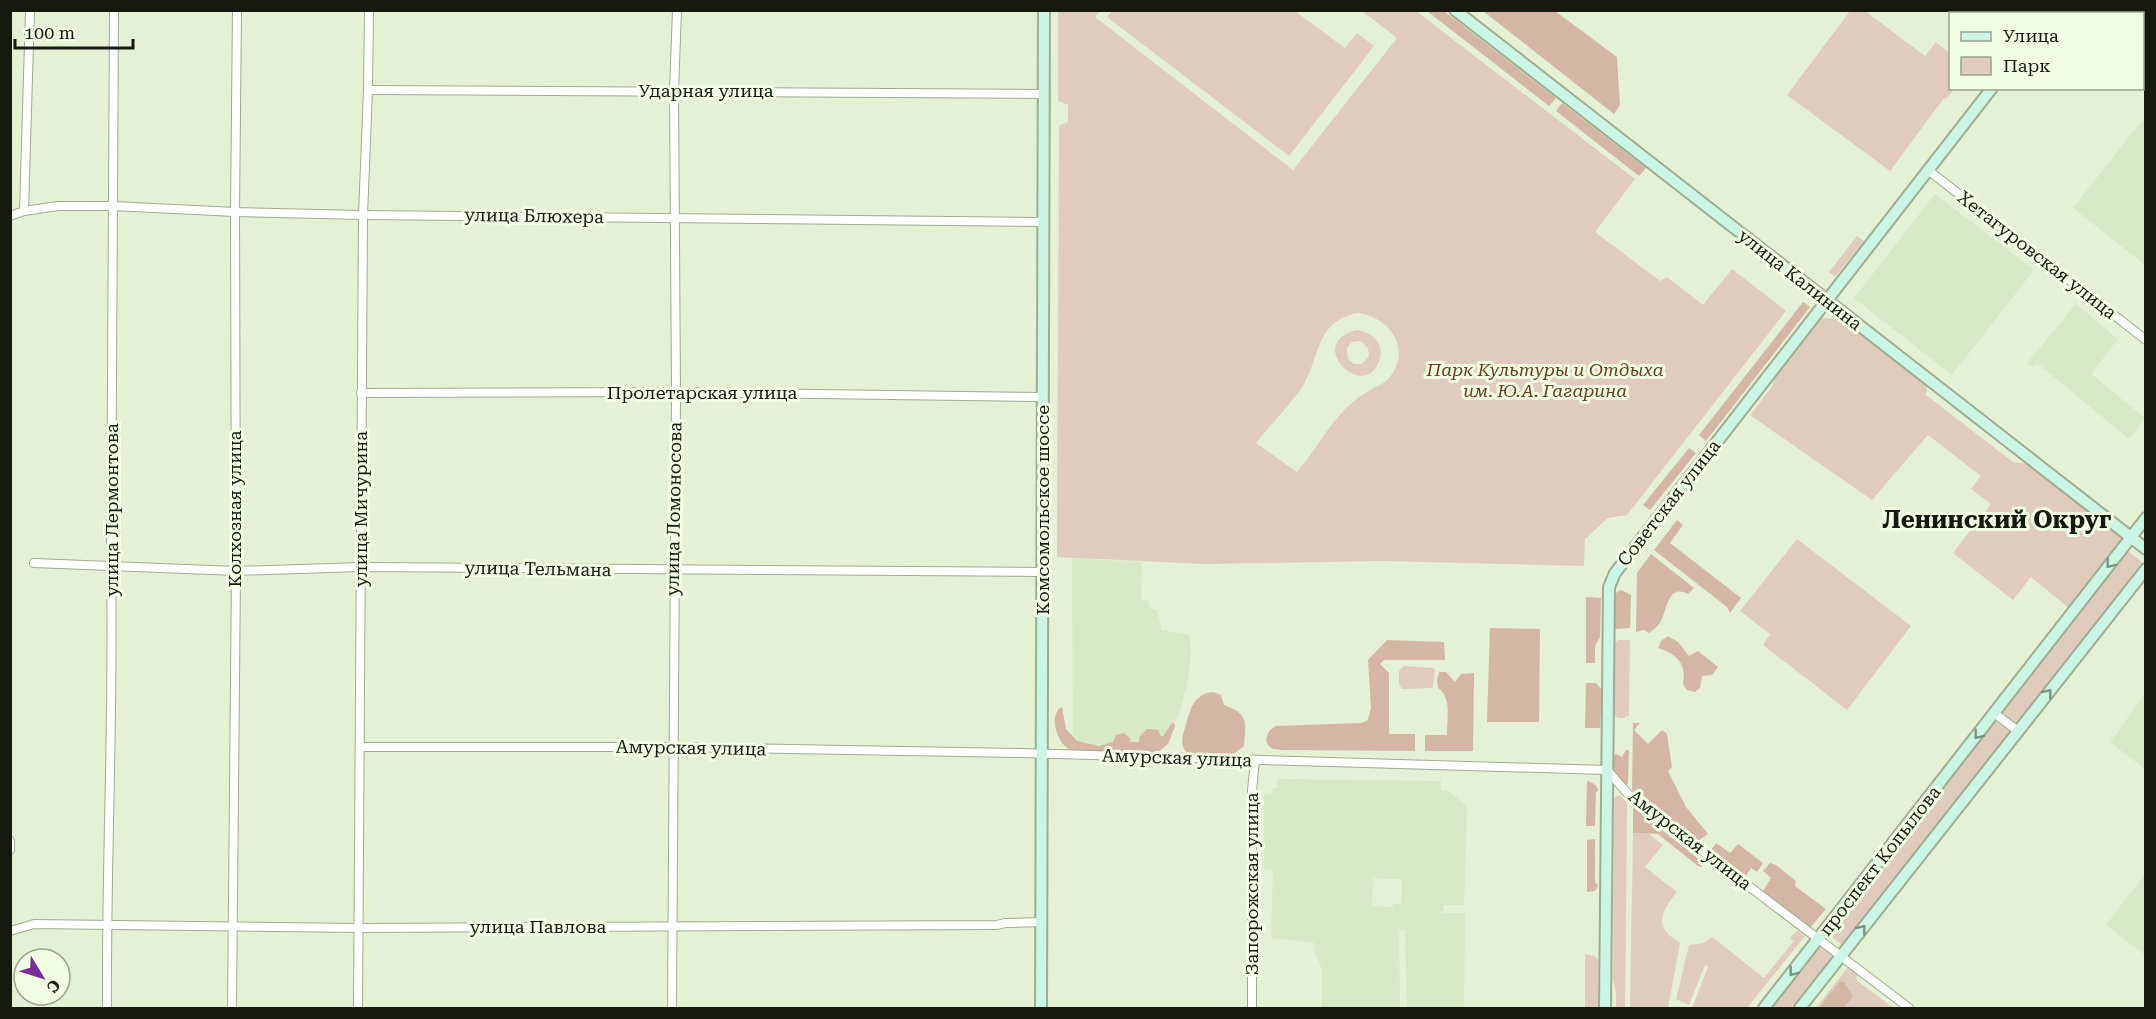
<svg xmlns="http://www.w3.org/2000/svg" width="2156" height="1019" viewBox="0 0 2156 1019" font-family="'Roboto Serif',serif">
<rect width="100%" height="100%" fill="#e4f1d5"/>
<g fill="#d8e9c5" fill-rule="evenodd">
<path d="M2145 117V265L2073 208Z"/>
<path d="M1935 194 2034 270 1952 375 1854 298Z"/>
<path d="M2076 304 2118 339 2091 374 2145 418 2129 439 2037 363 2033 367 2027 363Z"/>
<path d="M1072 558 1142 562 1141 600H1148L1151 609 1157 610 1162 630 1190 635 1191 655 1188 680 1179 714 1159 746 1073 744Z"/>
<path d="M2145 694V769L2110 742Z"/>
<path d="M1277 779 1441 781V790L1449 791 1467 807 1464 905H1444L1443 913H1465L1464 1008H1407L1405 929 1399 932 1400 1008H1322V969L1315 953V943L1271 938 1273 870 1264 869V794H1273V788H1277ZM1373 875 1379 879H1402L1401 904H1393V907L1372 906Z"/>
<path d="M2145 874V955L2106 925Z"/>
</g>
<g fill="#e0ccbd" fill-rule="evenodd">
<path d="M1058 11H1100L1095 17 1293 170 1397 38 1362 11H1416L1635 179 1595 232 1660 281 1667 277 1703 305 1732 269 1786 311 1627 515 1608 518 1585 539 1584 566 1384 561 1204 564 1057 557 1059 126 1068 122V105L1058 101ZM1358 313C1389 317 1412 348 1390 377 1384 385 1375 386 1367 392 1360 396 1351 403 1345 409 1327 428 1314 452 1297 472L1256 443C1270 425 1294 401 1304 384 1321 354 1316 321 1358 313Z"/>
<path d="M1112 11H1295L1345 48 1357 33 1374 46 1289 156 1107 17Z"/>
<path d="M1850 11H1865L1925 56 1936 42 1950 53V88L1954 89 1946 99 1944 98 1890 171 1787 95Z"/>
<path d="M1857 236 1864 241 1835 277 1829 272Z"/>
<path d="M1821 318 1845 319 1927 384 1926 395 2013 462 2033 465 2126 538 2070 609 2031 577 2013 600 1953 553 1991 504 1971 489 1981 476 1928 435 1872 500 1750 415 1771 388 1777 373Z"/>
<path d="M1357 330C1371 332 1384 342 1380 358 1367 406 1302 343 1357 330ZM1360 341 1368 348 1369 356 1362 364H1354L1348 359 1347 348 1352 342Z"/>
<path d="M1797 539 1911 626 1847 710 1763 645 1770 634 1740 611Z"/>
<path d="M2128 551 2143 563 1843 946 1829 934Z"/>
<path d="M1618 640H1630L1629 715 1624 718H1618L1613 714 1614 645Z"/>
<path d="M1404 666 1433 668 1435 670 1433 688 1402 689 1399 684V671Z"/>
<path d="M1616 796H1620L1627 802 1625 1008H1616V993L1613 979 1614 800Z"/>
<path d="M1633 833 1649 834 1663 845 1645 867 1677 892C1660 914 1653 926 1680 943L1668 1008H1630Z"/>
<path d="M1797 930 1805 936 1747 1008H1692L1708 967 1705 965 1689 1005 1676 999 1689 945 1704 943 1712 937 1764 978 1794 941 1790 938Z"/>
<path d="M1820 947 1834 958 1795 1008H1771Z"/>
<path d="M1585 954 1595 956 1598 960V1008H1585Z"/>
<path d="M1849 966 1862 975H1858L1856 977 1857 981 1894 1008H1844L1853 996 1841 981 1819 1008H1816Z"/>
</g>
<g fill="#d3b7a2">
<path d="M1427 11H1444L1556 98 1549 106Z"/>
<path d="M1483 11H1555L1617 57 1620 105 1614 114Z"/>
<path d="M1562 103 1646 168 1639 176 1556 111Z"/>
<path d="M1803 302 1810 307 1706 441 1699 435Z"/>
<path d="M1689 448 1696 453 1650 510 1643 505Z"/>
<path d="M1677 520 1683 525 1670 543 1741 598 1730 613 1727 607 1654 550Z"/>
<path d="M1651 554 1694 588 1688 594C1667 583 1667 612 1660 623 1657 627 1653 630 1649 633L1644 630 1636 632 1637 573Z"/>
<path d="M1621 590 1631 595 1630 628 1615 629 1614 594Z"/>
<path d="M1586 597 1601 598 1600 637 1595 646V663H1586Z"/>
<path d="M1490 628 1540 629 1539 722H1487Z"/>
<path d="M1668 636 1678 642 1689 656 1698 651 1718 667 1712 675 1702 676 1700 688 1695 692 1687 690 1683 684C1687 664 1677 654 1658 648L1661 641Z"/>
<path d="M1387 640 1444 642 1445 660H1384L1380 664 1389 673V734H1415V751L1285 750C1281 750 1273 750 1270 747 1262 740 1269 729 1276 726L1361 723 1368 720 1371 708 1368 660Z"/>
<path d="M1439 672H1446L1455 682 1461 674 1474 673 1473 751H1425V735H1447C1447 719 1452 697 1438 688L1437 680Z"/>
<path d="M1586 683H1596L1602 690 1600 728H1585Z"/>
<path d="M1213 692 1221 695 1224 705C1249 714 1246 722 1244 746L1231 756 1189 755C1179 746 1182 737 1186 725 1190 709 1194 694 1213 692Z"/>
<path d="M1062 707 1066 729 1077 741 1099 746 1113 742 1116 735 1124 733 1130 738V742H1139L1140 736 1147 729 1158 730 1161 736H1163L1172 723 1175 724V726L1168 744 1157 753 1074 752C1071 750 1068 749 1066 747 1056 739 1049 713 1062 707Z"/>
<path d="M1633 723H1640L1634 730 1648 744 1662 730 1667 734 1672 767 1668 771 1686 807 1708 834 1698 841 1632 790Z"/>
<path d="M1626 750H1629L1628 784 1625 785 1613 770 1612 756 1616 754 1622 757Z"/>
<path d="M1587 781C1592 782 1598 785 1598 791L1596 792 1595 826H1586Z"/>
<path d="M1633 807 1701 861 1702 867 1698 866 1658 834 1633 833Z"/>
<path d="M1595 839V882L1598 886 1595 891 1587 892V840Z"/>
<path d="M1716 843 1730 853 1738 844 1763 863 1757 872 1751 868 1745 877 1711 850Z"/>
<path d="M1770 863 1776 865 1796 881 1795 886 1826 909 1810 928 1763 891 1771 878 1763 871Z"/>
<path d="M1840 981 1844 982 1853 996 1844 1008H1819Z"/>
</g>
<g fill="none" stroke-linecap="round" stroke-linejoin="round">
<defs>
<g id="street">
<path d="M368 90 1044 94"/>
<path d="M1928 170 2146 340"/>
<path d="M24 211 30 10"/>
<path d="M10 216 24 211 58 206H113L235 212 363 215 1044 222"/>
<path d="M361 393 676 392 1043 397"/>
<path d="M34 563 236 571 360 567 1043 572"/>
<path d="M1994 713 2018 731"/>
<path d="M361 747H672L1022 753 1607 770 1629 795 1909 1008"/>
<path d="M10 841V850"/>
<path d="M10 931 34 924 359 928 997 925 1005 923 1042 922"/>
<path d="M107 1008C106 861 114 713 111 565L114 10"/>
<path d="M232 1008 236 571 235 212 237 10"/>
<path d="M358 1008 363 215 368 90 369 10"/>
<path d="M672 1008 676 392 674 91 677 10"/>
<path d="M1252 1008V791L1255 760"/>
</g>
<g id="secondary">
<path d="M1455 10 2146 549"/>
<path d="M2137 10 2141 14"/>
<path d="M2050 14 2052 10"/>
<path d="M1041 1008 1044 10"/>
<path d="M1605 1008 1609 587 1615 573 1992 88"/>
<path d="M1764 1008 2146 518"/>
<path d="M1800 1008 2146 569"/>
</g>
</defs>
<use href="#street" stroke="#9fac91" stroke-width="10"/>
<use href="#secondary" stroke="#9fac91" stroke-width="14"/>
<use href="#street" stroke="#fff" stroke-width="8"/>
<use href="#secondary" stroke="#cbf5e4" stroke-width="10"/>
</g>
<defs><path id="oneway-chevron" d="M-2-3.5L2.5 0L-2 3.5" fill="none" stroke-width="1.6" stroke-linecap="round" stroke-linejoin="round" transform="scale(1.5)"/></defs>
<g stroke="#799284">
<use href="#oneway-chevron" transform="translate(2110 564) rotate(128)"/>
<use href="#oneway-chevron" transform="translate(2048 693) rotate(-52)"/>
<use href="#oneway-chevron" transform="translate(1978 735) rotate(128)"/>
<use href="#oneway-chevron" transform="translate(1862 929) rotate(-52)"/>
<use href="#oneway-chevron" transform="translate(1793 972) rotate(128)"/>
</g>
<g text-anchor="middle" stroke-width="6" stroke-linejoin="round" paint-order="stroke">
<g font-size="18" fill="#15190f" stroke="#f1ffe2">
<text x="706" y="97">Ударная улица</text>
<text transform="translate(534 216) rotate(1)" y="6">улица Блюхера</text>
<text transform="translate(2037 255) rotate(38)" y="6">Хетагуровская улица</text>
<text transform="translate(1800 280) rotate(38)" y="6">улица Калинина</text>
<text x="702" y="399">Пролетарская улица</text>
<text transform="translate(1669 503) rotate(-52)" y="6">Советская улица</text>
<text transform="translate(235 509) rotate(-90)" y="6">Колхозная улица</text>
<text transform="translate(361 509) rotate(-90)" y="6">улица Мичурина</text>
<text transform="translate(674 509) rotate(-89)" y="6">улица Ломоносова</text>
<text transform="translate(112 510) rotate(-90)" y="6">улица Лермонтова</text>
<text transform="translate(1043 510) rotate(-90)" y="6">Комсомольское шоссе</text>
<text transform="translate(538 569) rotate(1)" y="6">улица Тельмана</text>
<text transform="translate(691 748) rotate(1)" y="6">Амурская улица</text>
<text transform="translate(1177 758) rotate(2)" y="6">Амурская улица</text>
<text transform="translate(1690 840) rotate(38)" y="6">Амурская улица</text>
<text transform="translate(1880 861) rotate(-52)" y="6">проспект Копылова</text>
<text transform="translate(1252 884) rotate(-90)" y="6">Запорожская улица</text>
<text x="538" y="933">улица Павлова</text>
</g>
<g font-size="18" font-style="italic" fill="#673f1d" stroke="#f1ffe2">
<text x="1545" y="376">Парк Культуры и Отдыха<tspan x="1545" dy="21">им. Ю.А. Гагарина</tspan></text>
</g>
<g font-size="24" font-weight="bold" fill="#15190f" stroke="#f1ffe2">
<text x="1997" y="528">Ленинский Округ</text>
</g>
</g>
<rect width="2156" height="1019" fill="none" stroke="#15190f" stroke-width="24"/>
<rect x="1949" y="12" width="195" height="78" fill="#f1ffe2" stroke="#99a38e" stroke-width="1.5"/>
<rect x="1961" y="32" width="30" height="9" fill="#cbf5e4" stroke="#99a38e" stroke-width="1.5"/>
<text x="2003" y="42" font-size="18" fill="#15190f">Улица</text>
<rect x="1961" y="57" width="30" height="18" fill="#e0ccbd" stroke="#99a38e" stroke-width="1.5"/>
<text x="2003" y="72" font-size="18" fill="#15190f">Парк</text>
<g transform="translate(42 977) rotate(128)"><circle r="28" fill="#f1ffe2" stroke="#99a38e" stroke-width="1.5"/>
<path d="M0-4.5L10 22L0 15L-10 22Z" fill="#7c2999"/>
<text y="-9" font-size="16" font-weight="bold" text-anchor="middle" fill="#15190f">С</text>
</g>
<path d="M15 39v9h118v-9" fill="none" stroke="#15190f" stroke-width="3"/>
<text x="24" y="39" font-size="18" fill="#15190f" stroke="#f1ffe2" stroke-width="4.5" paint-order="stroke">100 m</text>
</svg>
